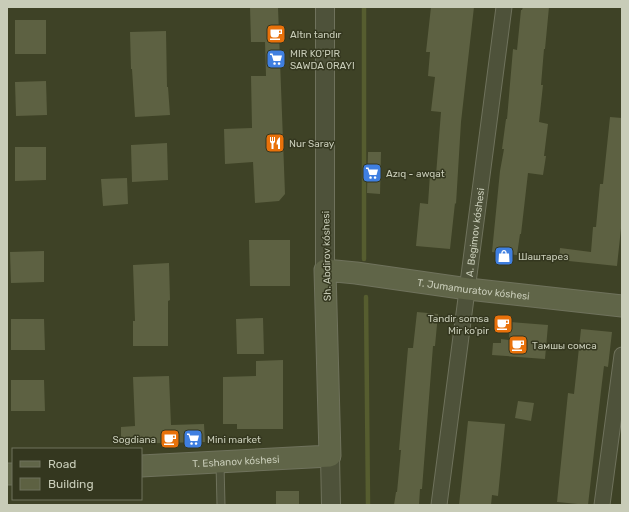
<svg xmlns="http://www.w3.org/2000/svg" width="629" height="512" viewBox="0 0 629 512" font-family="Rubik,sans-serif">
<rect width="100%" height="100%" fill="#3e4226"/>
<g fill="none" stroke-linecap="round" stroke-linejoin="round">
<g stroke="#565d2f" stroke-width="4.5">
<path d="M364 7V259"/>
<path d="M366 297 368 505"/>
</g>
</g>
<g fill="#5d6142">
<path d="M250 7H278L285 194 279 201 255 203 253 162 225 164 224 129 252 128 251 76H266L265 42H251Z"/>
<path d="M431 7H474L461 122 456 204 455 203 450 249 416 246 420 203 428 204 430 174 436 175 441 112 431 111 435 77 428 76 430 52H426Z"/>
<path d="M523 7H549L545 49H544L541 85H543L539 122 548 124 544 156H546L543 175 528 173 521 234H520L517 255 492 252 500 171 504 149H502L506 119H507L513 49 517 50 521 10H522Z"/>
<rect x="15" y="20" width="31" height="34"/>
<path d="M166 31 167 87H168L170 115 135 117 132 69H131L130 32Z"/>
<path d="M46 81 47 115 16 116 15 82Z"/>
<path d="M610 117 622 118V219L617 266 559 260 560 248 591 252 593 227H596L600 184H603Z"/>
<path d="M167 143 168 180 132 182 131 145Z"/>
<path d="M15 147H46V180L15 181Z"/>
<path d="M368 152H381L380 194 367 193Z"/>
<path d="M127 178 128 204 103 206 101 179Z"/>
<path d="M249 240H290V286H250Z"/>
<path d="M44 251V282L11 283 10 252Z"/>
<path d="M169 263 170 300 168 301V346H133V321H135L133 265Z"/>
<path d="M417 312 438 314 435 346H433L422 489H420L419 505H394L396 492H397L401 450H399L408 348H413Z"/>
<path d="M263 318 264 354H237L236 319Z"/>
<path d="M11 319H44L45 350H11Z"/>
<path d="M510 322 548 325 545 359 492 355 493 343H501V339L509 340Z"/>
<path d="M581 329 612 332 608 367 604 366 601 391 588 505 557 502 568 393 574 394Z"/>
<path d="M283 360V429H237V424H223V377L256 376V361Z"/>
<path d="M169 376 171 425 204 424 205 442 121 444V427L135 426 133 377Z"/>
<path d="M11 380H44L45 411H11Z"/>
<path d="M518 401 534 403 531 421 515 418Z"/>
<path d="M468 421 505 424 498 496 492 495 491 505H459Z"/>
<rect x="276" y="491" width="23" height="14"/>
</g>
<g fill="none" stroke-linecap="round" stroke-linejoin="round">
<defs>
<path id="service" d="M220 464 221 505"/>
<g id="minor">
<path id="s1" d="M439 505 504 7"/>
<path d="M602 505 622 355"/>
</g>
<g id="tertiary">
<path d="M325 7V270"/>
<path d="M330 456 331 505"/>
</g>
<g id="secondary">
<path id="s2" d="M141 466 330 456 325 270 356 273 468 289 622 306"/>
<path d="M7 474H13"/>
</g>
</defs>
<use href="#service" stroke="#6f725c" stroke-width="9"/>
<use href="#minor" stroke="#6f725c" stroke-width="17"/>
<use href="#tertiary" stroke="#6f725c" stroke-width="20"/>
<use href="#secondary" stroke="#6f725c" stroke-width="23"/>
<use href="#service" stroke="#4e523a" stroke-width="7"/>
<use href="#minor" stroke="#4e523a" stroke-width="15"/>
<use href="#tertiary" stroke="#4e523a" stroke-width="18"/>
<use href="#secondary" stroke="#606548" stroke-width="21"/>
</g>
<defs>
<symbol id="cafe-square" viewBox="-11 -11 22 22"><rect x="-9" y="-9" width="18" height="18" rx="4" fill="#e8710a" stroke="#34371f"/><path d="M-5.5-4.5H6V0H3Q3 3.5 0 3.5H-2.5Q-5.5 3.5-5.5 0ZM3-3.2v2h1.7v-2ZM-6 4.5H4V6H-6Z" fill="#fff"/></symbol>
<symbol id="supermarket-square" viewBox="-11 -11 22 22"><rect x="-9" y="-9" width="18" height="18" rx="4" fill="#3f7fe0" stroke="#34371f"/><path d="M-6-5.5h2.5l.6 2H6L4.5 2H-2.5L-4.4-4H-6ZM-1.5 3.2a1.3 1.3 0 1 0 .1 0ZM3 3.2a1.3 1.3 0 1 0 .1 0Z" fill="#fff"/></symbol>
<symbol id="restaurant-square" viewBox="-11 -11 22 22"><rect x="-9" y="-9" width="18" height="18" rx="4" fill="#e8710a" stroke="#34371f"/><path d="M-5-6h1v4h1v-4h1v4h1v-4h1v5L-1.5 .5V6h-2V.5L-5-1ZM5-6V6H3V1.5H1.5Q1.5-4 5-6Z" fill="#fff"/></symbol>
<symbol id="shop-square" viewBox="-11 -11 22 22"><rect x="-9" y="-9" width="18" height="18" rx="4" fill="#3f7fe0" stroke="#34371f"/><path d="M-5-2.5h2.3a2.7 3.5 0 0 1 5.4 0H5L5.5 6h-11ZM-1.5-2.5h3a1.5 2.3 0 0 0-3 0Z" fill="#fff"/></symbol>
</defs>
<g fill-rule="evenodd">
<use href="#cafe-square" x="265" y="23" width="22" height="22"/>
<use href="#supermarket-square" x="265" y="48" width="22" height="22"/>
<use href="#restaurant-square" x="264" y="132" width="22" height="22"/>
<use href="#supermarket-square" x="361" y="162" width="22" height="22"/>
<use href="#shop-square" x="493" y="245" width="22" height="22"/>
<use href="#cafe-square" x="492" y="313" width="22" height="22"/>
<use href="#cafe-square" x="507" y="334" width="22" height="22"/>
<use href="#cafe-square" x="159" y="428" width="22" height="22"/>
<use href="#supermarket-square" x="182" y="428" width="22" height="22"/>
</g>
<g text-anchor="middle" stroke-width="3" stroke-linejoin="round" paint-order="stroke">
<g font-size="10" fill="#c8ccb8" stroke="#34371f" text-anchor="start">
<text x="290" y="38">Altın tandır</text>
<text x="290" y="57">MIR KO'PIR<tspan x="290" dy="12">SAWDA ORAYI</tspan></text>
<text x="289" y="147">Nur Saray</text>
<text x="386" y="177">Azıq - awqat</text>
<text x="518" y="260">Шаштарез</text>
<text x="489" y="322" text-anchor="end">Tandir somsa<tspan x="489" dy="12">Mir ko'pir</tspan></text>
<text x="532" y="349">Тамшы сомса</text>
<text x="156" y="443" text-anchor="end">Sogdiana</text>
<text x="207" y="443">Mini market</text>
</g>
<g font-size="10" fill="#c8ccb8" stroke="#34371f">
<text dy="4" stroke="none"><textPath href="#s1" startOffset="275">A. Begimov kóshesi</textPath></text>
<text transform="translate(326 256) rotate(-91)" y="4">Sh. Abdirov kóshesi</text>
<text dy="4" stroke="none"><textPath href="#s2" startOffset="525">T. Jumamuratov kóshesi</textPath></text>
<text dy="4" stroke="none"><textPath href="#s2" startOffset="95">T. Eshanov kóshesi</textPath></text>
</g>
</g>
<rect width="629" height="512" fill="none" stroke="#c8ccb8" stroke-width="16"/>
<rect x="12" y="448" width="130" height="52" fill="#34371f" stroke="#6f735c"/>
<rect x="20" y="461" width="20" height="6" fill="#606548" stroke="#6f735c"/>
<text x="48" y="468" font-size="12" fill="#c8ccb8">Road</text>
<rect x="20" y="478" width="20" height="12" fill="#5d6142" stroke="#6f735c"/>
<text x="48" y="488" font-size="12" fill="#c8ccb8">Building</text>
</svg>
